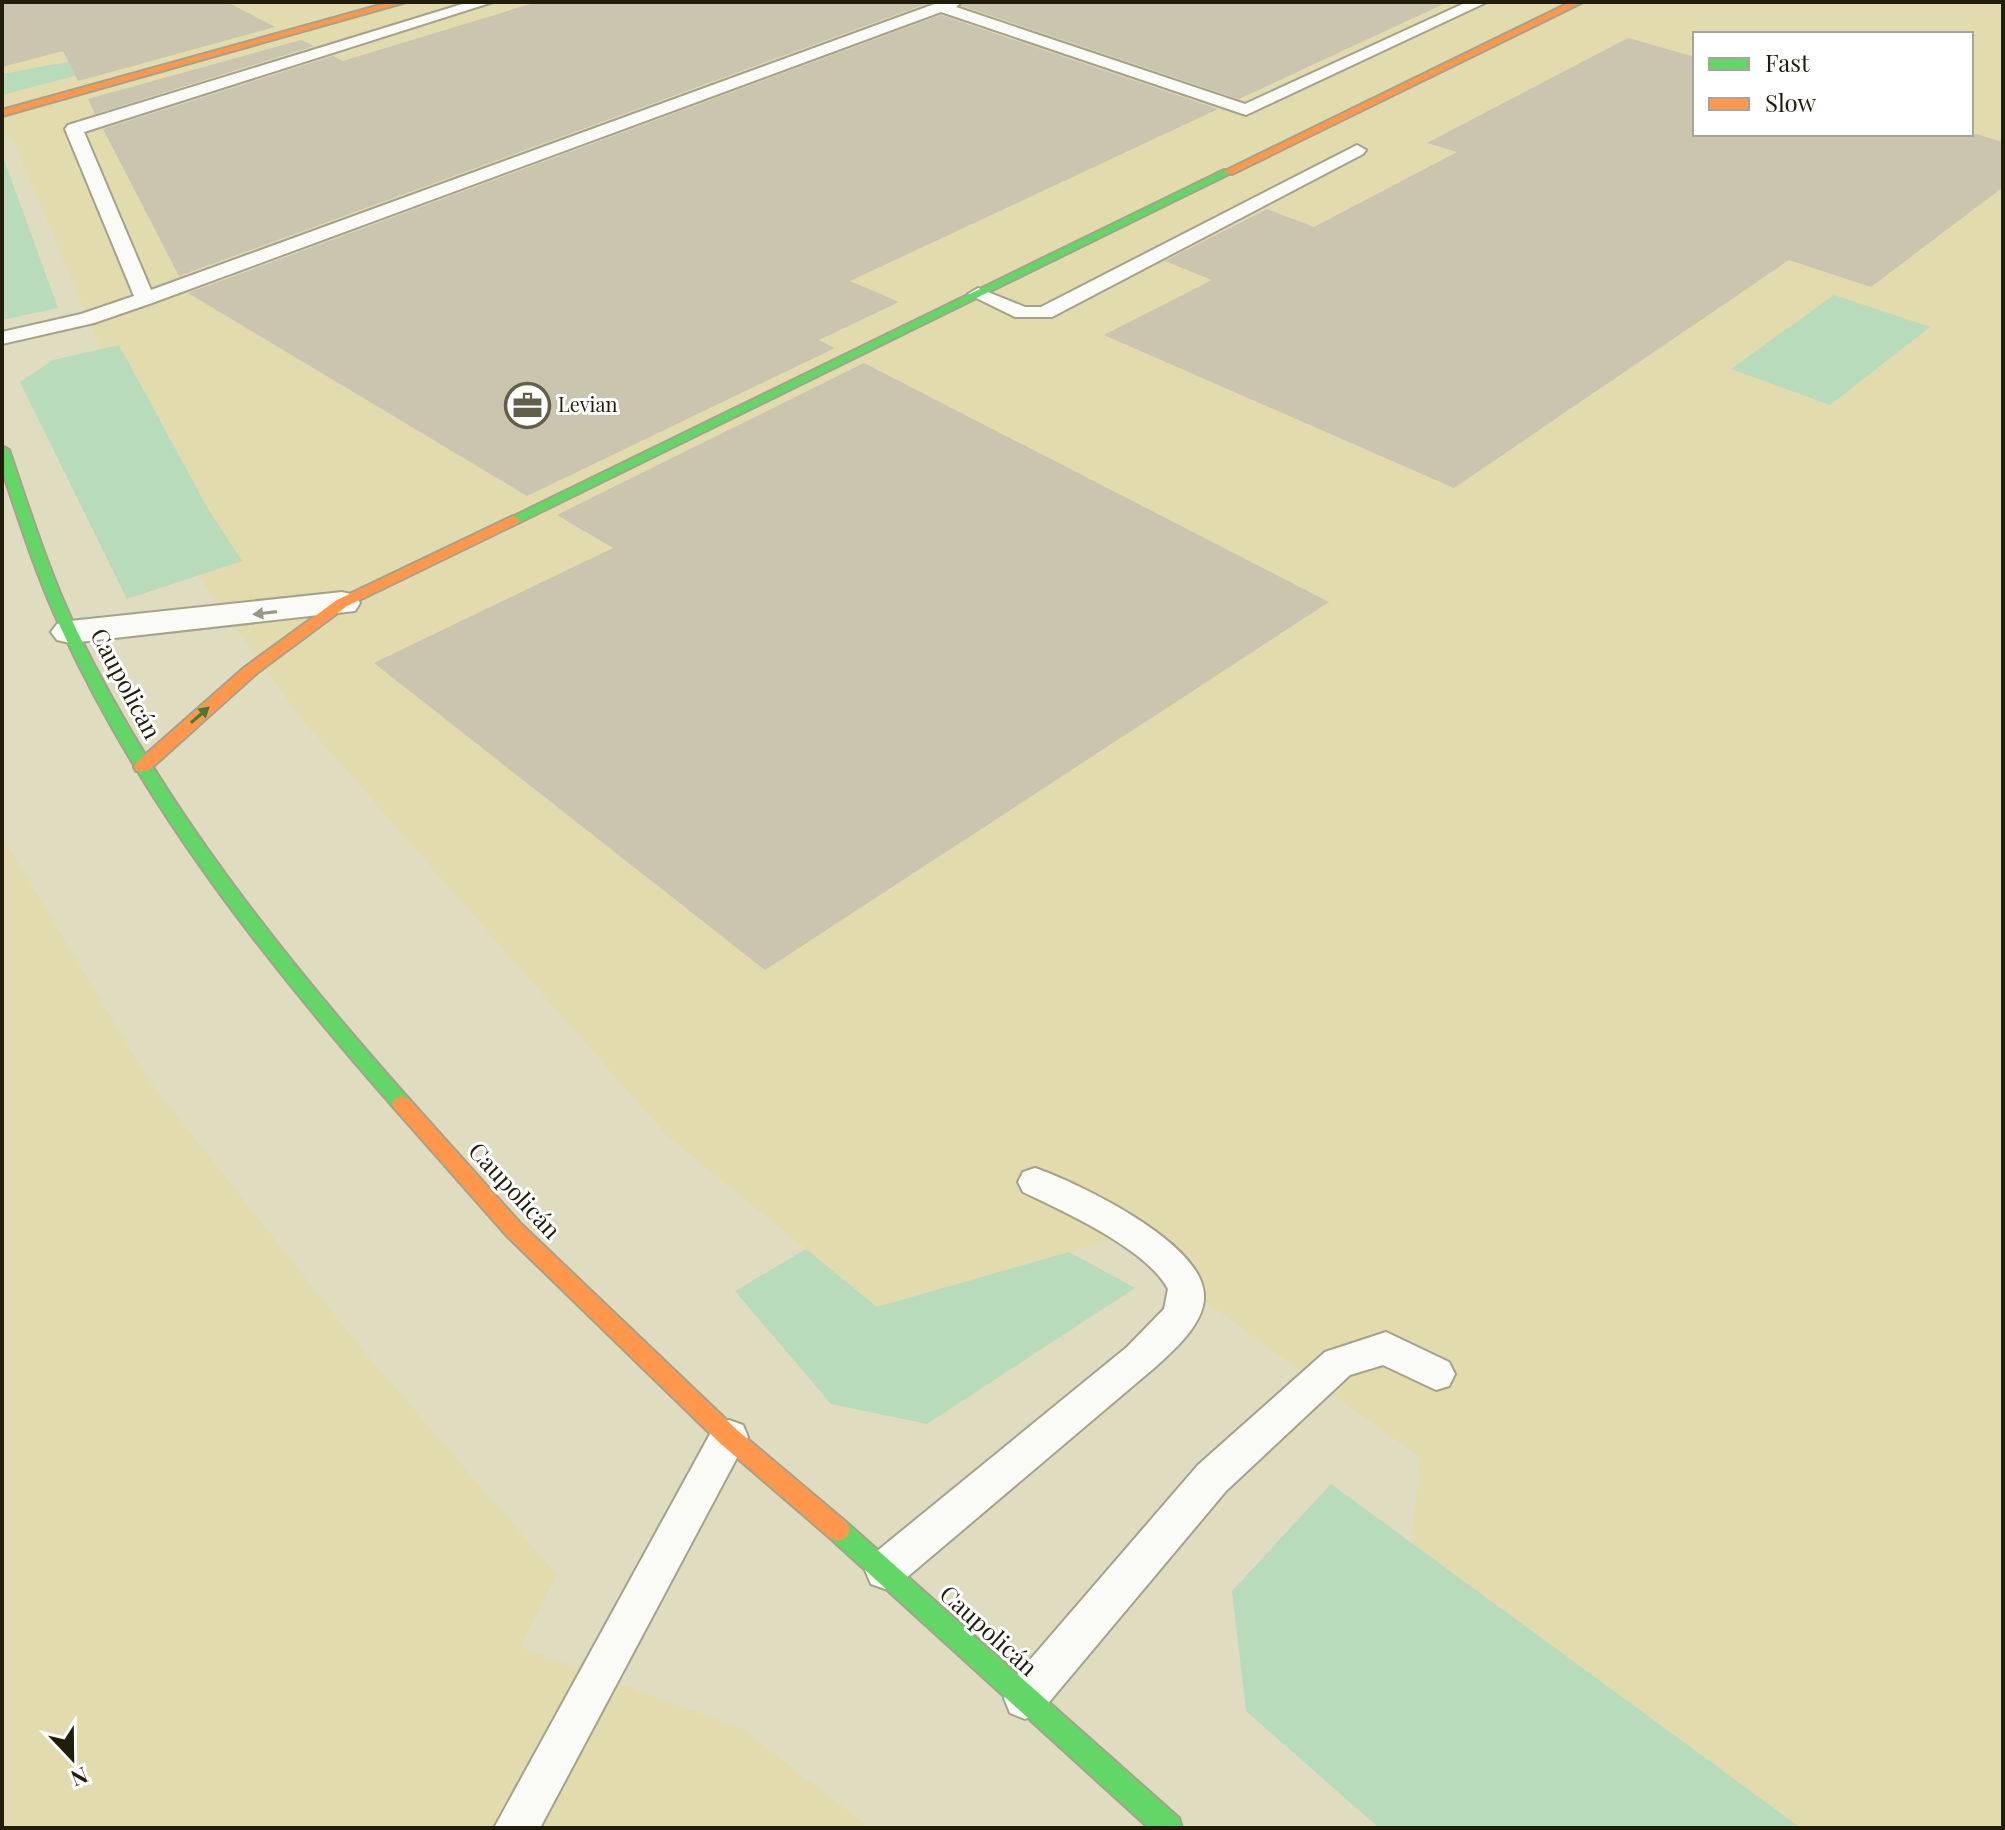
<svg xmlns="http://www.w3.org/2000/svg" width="2005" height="1830" viewBox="0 0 2005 1830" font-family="'Playfair Display',serif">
<rect width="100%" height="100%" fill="#e0dcc0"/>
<g fill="#e1dbae" fill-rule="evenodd">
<path d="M2 2H2003V1828H1519L1394 1727 1420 1458 1118 1238 877 1307 667 1136 303 721 192 567 14 142 2 134ZM1695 34H1971V134H1695Z"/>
<path d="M2 835 148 1079 361 1348 557 1575 520 1647 741 1728 870 1828H2Z"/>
</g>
<g fill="#b8dbbb">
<path d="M267 25 2 95V74Z"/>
<path d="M2 154 58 308 2 320Z"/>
<path d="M1834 295 1930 327 1830 405 1731 369Z"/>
<path d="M119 345 208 509 242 561 127 599 20 382 53 360Z"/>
<path d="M806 1249 877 1307 1069 1252 1135 1288 927 1424 831 1404 735 1291Z"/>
<path d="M1331 1484 1801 1828H1379L1246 1711 1232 1591Z"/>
</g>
<g fill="#cbc4ae">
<path d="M2 2H227L275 27 78 81 63 51 2 67Z"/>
<path d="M537 2H931L179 276 103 129 333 56 343 61Z"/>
<path d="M965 2H1448L1239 99 962 6Z"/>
<path d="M941 15 1218 109 850 281 899 302 819 340 835 348 527 496 188 293Z"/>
<path d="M1628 38 1695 57V134H1976L2003 142V187L1871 287 1789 260 1454 488 1104 335 1212 280 1165 261 1267 209 1314 227 1457 152 1427 143Z"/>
<path d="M301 40 314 46 95 114 88 99Z"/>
<path d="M864 363 1329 602 765 970 374 663 613 548 557 515Z"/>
</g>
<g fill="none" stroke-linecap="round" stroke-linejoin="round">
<defs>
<g id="lane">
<path d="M469 2H493L84 132 151 290 940 2H962L956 7 1245 104 1467 2H1487L1246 115 941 12 152 303 94 323 2 344V332L81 314 134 296 65 129 68 125Z"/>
<path d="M1357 145 1366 150 1363 154 1052 317H1015L968 294 978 288 1025 307H1041Z"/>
<path d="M1035 1168C1079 1183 1193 1239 1203 1288 1211 1319 1173 1351 1153 1369L899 1584 885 1589 871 1584 865 1570 871 1556 1127 1347 1164 1309 1168 1289C1147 1249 1063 1211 1023 1192L1018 1182 1023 1172Z"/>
<path d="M1386 1332 1449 1362 1455 1374 1449 1386 1436 1390 1383 1365 1350 1375 1226 1491 1040 1713 1025 1719 1010 1713 1004 1698 1010 1683 1198 1465 1325 1352Z"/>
<path d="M729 1420 743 1425 748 1437 540 1828H494L715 1425Z"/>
</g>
<path id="street" d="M342 592 355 595 360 603 355 611 70 643 57 640 51 632 57 624 70 621Z"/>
<g id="fast">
<path d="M1224 170 1233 172 518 523 513 524 506 520Z"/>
<path d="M2 446 9 450C30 511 49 573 77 631 162 805 281 955 409 1099L412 1104 409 1109H395C267 963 143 807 61 628 37 577 20 523 2 469Z"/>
<path d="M838 1519 846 1522 1179 1818 1182 1828H1149L830 1538 826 1530 830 1522Z"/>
</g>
<g id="slow">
<path d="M391 2H406L2 116V110Z"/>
<path d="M1571 2H1583L1232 174 1223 172Z"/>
<path d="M513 516 520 520 518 523 347 606 257 673 148 771H136L134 767 136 763 245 667 337 600Z"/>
<path d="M402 1096 409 1099 521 1224 737 1430 846 1522 850 1530 846 1538 838 1541 830 1538 721 1444 507 1236 395 1109 392 1104 395 1099Z"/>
</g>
</defs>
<use href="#lane" stroke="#a5a28c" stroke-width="4"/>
<use href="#street" stroke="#a5a28c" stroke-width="4"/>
<use href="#fast" stroke="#a5a28c" stroke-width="4"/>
<use href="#slow" stroke="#a5a28c" stroke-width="4"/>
<use href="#lane" fill="#fafaf6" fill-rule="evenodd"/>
<use href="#street" fill="#fafaf6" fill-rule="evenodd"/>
<use href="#fast" fill="#63d668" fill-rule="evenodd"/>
<use href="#slow" fill="#ff974d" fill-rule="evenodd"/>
</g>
<defs><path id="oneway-solid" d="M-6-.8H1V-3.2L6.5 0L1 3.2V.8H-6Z" transform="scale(2)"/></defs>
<use fill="#98978c" href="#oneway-solid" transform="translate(265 613) rotate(173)"/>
<use fill="#427a39" href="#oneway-solid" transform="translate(200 715) rotate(-41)"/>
<defs>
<symbol id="office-ring" viewBox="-11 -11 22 22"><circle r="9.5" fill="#fff" stroke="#63604a" stroke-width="1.5"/><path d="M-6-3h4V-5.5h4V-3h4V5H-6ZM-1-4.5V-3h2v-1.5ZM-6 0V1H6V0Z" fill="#63604a"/></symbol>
</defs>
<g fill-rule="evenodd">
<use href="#office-ring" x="502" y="380" width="51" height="51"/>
</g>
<g text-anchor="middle" stroke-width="6" stroke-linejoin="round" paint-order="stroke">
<g font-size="20" fill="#201d0a" stroke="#fff" text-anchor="start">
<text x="558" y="412">Levian</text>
</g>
<g font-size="24" fill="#201d0a" stroke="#fff">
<text transform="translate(125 684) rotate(62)" y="8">Caupolicán</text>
<text transform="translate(514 1191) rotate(47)" y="8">Caupolicán</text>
<text transform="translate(988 1631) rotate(42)" y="8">Caupolicán</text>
</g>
</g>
<rect width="2005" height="1830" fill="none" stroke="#201d0a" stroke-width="8"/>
<rect x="1693" y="32" width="280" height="104" fill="#ffffff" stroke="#a6a59d" stroke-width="2"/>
<rect x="1709" y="58" width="40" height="12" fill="#63d668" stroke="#a6a59d" stroke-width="2"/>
<text x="1765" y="72" font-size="24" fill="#201d0a">Fast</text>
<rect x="1709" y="98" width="40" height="12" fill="#ff974d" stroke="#a6a59d" stroke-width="2"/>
<text x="1765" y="112" font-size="24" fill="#201d0a">Slow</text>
<g transform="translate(72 1758) rotate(158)" stroke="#ffffff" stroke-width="6" paint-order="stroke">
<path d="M0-6L14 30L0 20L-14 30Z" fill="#201d0a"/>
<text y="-12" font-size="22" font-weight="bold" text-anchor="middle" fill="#201d0a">N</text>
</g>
</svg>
